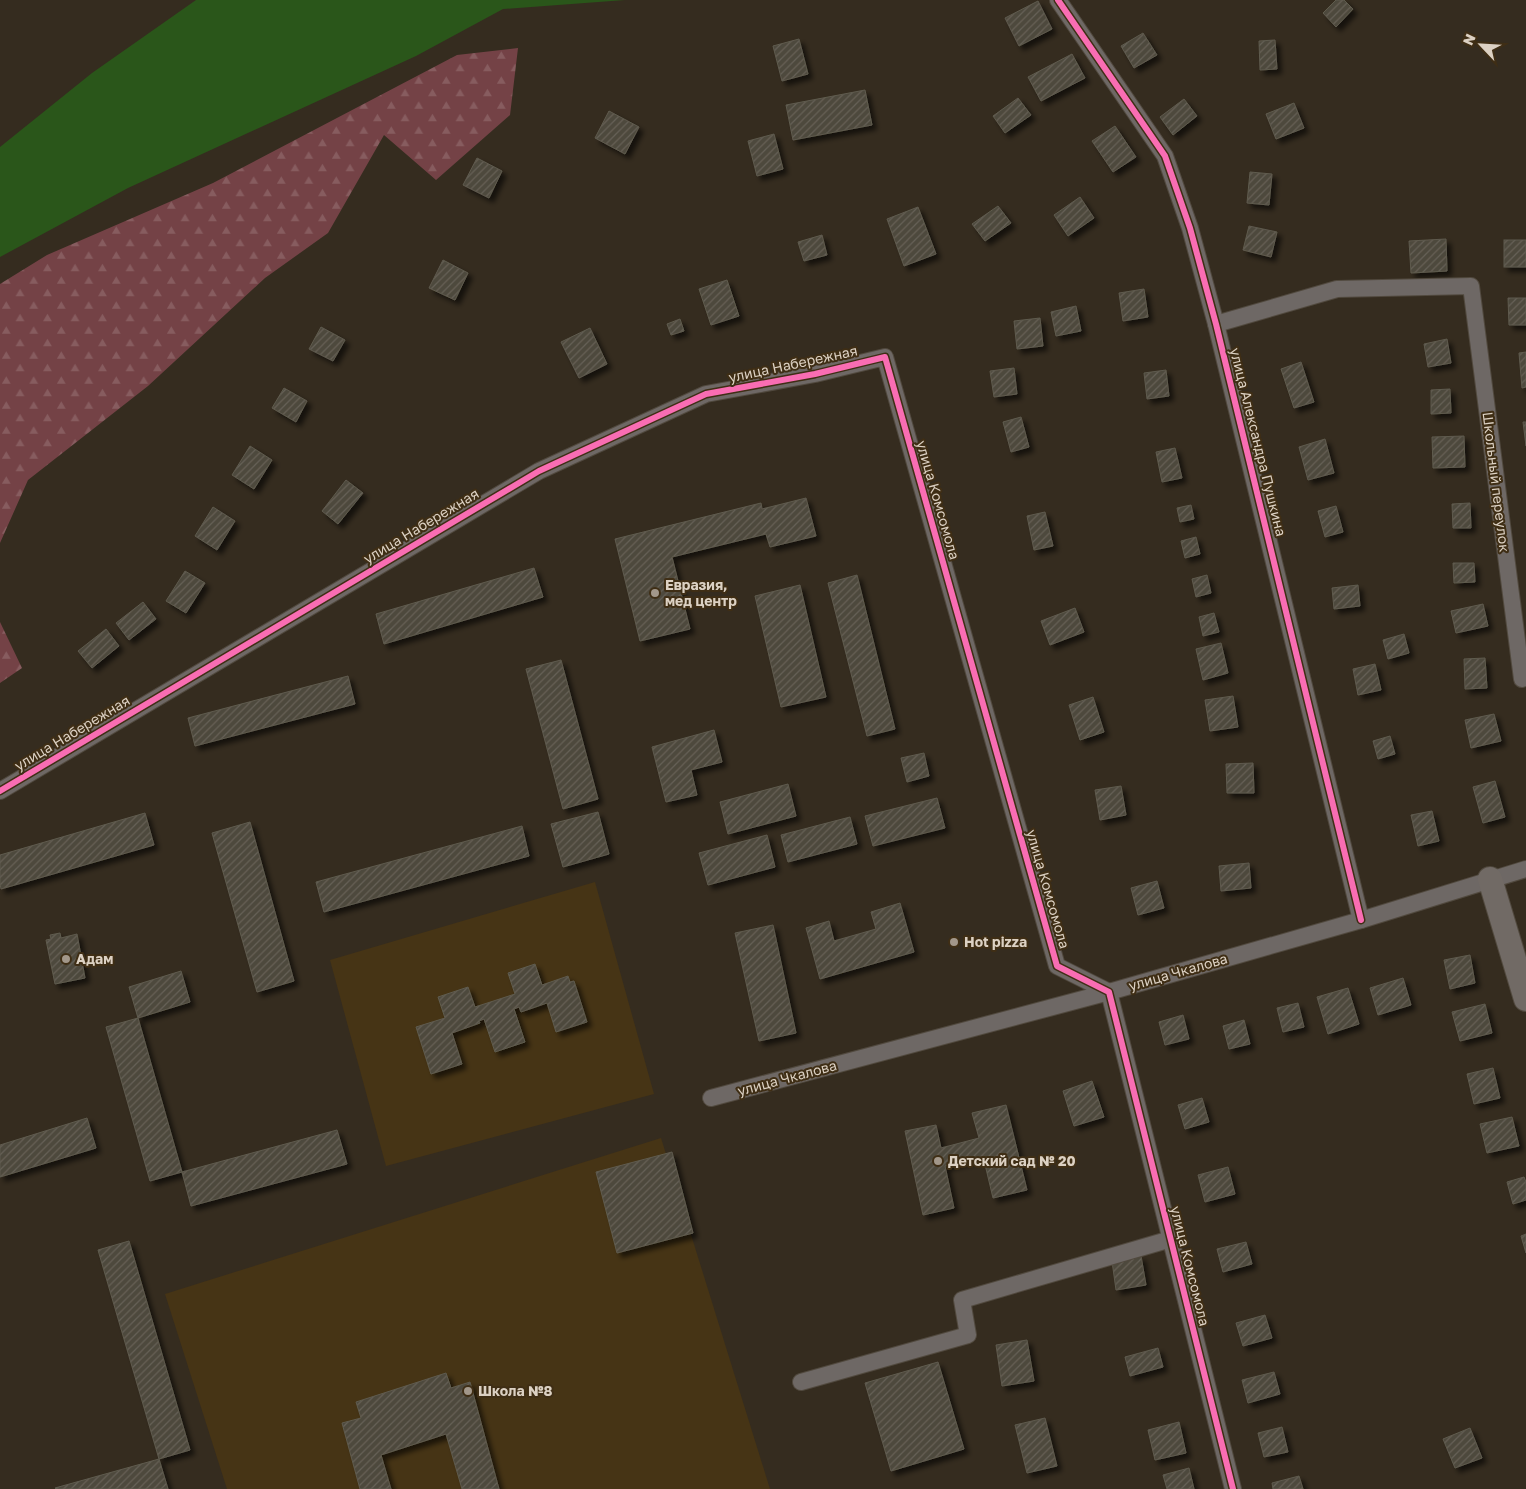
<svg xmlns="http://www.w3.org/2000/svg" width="1526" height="1489" viewBox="0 0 1526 1489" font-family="'Golos Text',sans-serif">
<defs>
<pattern id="forest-firs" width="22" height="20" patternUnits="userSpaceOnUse" patternTransform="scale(1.25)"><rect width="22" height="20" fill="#744246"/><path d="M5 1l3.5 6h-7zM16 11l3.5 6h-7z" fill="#875c5f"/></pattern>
<pattern id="building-hatch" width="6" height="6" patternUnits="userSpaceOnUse" patternTransform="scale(1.25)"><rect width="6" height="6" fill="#4d483c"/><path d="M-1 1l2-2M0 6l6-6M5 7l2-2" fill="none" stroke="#666157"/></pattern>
<filter id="shadow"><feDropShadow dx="4.5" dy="4.5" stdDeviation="2.5" flood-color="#0009"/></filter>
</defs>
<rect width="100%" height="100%" fill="#352c1f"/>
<g fill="#463415">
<path d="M595 882 654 1094 386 1166 330 960Z"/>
<path d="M661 1138 770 1489H227L165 1294Z"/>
</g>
<g fill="url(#forest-firs)">
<path d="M518 48 510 115 436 180 384 135 328 233 265 278 148 386 28 480 0 543V284L47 255 213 183 457 55Z"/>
<path d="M0 622 22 668 0 683Z"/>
</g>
<path fill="#2a561a" d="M196 0H625L503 9 416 56 128 188 0 257V147L92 73Z"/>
<g fill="url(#building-hatch)" stroke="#5f5b4e" filter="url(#shadow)">
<path d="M1336 0H1344L1353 9 1336 27 1323 13Z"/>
<path d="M1038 1 1052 29 1019 46 1005 18Z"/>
<path d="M1143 33 1157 55 1134 68 1121 46Z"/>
<path d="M799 39 808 74 782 81 773 46Z"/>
<path d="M1275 40 1277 69 1260 70 1259 41Z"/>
<path d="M1072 54 1085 78 1041 101 1028 77Z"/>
<path d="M865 90 872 125 793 140 786 105Z"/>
<path d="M1018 98 1031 115 1005 133 993 116Z"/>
<path d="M1184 99 1197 116 1173 135 1160 117Z"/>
<path d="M1294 103 1304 128 1276 139 1266 114Z"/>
<path d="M609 111 639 127 625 154 595 138Z"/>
<path d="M1115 126 1136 157 1113 172 1092 141Z"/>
<path d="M774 134 783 169 757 176 748 141Z"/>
<path d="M477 158 502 171 489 198 463 185Z"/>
<path d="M1250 172 1272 174 1269 205 1247 203Z"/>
<path d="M1080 197 1094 218 1068 236 1054 215Z"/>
<path d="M998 206 1011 223 985 241 972 224Z"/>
<path d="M918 207 936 254 904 266 887 219Z"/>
<path d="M1249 226 1277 232 1271 257 1243 250Z"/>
<path d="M822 235 827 255 804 261 798 242Z"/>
<path d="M1446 239 1447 271 1411 273 1409 241Z"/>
<rect x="1504" y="240" width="22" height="27"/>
<path d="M443 260 468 273 455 300 429 288Z"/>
<path d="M727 280 739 316 711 325 699 289Z"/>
<path d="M1144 289 1148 317 1123 321 1119 293Z"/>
<path d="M1508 298H1526V325H1509Z"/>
<path d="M1076 306 1081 331 1056 336 1051 312Z"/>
<path d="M1040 318 1043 346 1017 349 1014 321Z"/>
<path d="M680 319 684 331 671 335 667 324Z"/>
<path d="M321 327 345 340 333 361 309 349Z"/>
<path d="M590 328 607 364 579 378 561 342Z"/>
<path d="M1447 339 1451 363 1428 367 1424 344Z"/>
<path d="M1526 352V387L1522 388 1519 353Z"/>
<path d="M1301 362 1314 402 1294 408 1281 369Z"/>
<path d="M1014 368 1017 394 994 397 990 371Z"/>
<path d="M1166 370 1169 396 1147 399 1144 373Z"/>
<path d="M284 388 307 401 296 422 272 408Z"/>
<path d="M1450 389 1451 413 1431 414V390Z"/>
<path d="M1021 417 1029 447 1011 452 1003 422Z"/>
<path d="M1523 422H1526V446Z"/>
<path d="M1464 436 1465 467 1433 468 1432 437Z"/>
<path d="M1325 439 1334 473 1308 480 1299 447Z"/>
<path d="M250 446 272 460 254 489 232 475Z"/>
<path d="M1175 448 1182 478 1162 482 1156 452Z"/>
<path d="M346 480 363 493 338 524 322 511Z"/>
<path d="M806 498 816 536 770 547 766 534 672 557 690 629 640 641 615 539 761 503 762 509Z"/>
<path d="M1470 503 1471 528H1453L1452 504Z"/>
<path d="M1191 505 1194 519 1180 522 1177 508Z"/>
<path d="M1336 506 1343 532 1325 537 1318 511Z"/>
<path d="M213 507 235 521 217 550 195 536Z"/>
<path d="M1045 512 1053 546 1034 550 1027 516Z"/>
<path d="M1196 537 1200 554 1185 558 1181 541Z"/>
<path d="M1453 563H1474L1475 582 1454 583Z"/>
<path d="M534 568 543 597 384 644 376 614Z"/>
<path d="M185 571 205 583 186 613 166 601Z"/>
<path d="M857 575 895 729 867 736 828 583Z"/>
<path d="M1207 575 1211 593 1196 597 1192 579Z"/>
<path d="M800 585 826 697 781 707 755 596Z"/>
<path d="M1358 585 1360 606 1334 609 1332 588Z"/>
<path d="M143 602 156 619 129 640 116 623Z"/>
<path d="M1483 604 1488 626 1456 633 1451 611Z"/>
<path d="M1075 608 1084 632 1050 645 1041 621Z"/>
<path d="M1214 613 1219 632 1203 636 1199 617Z"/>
<path d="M106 629 119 646 92 668 78 651Z"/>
<path d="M1404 634 1409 653 1388 659 1383 640Z"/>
<path d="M1221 643 1228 673 1203 680 1196 649Z"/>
<path d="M1485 658 1487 688 1465 689 1464 659Z"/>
<path d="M561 660 598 799 563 809 526 669Z"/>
<path d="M1375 664 1381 690 1358 695 1353 669Z"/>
<path d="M348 676 355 704 195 746 188 718Z"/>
<path d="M1233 696 1238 727 1210 731 1205 700Z"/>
<path d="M1093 697 1104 732 1080 740 1069 705Z"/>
<path d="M1494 714 1501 741 1471 748 1465 720Z"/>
<path d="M714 730 722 762 691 770 697 795 666 802 652 747Z"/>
<path d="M1390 736 1395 754 1378 759 1373 741Z"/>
<path d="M924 753 929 776 907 782 901 758Z"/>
<path d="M1253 763 1254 793H1227L1226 764Z"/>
<path d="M1495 781 1505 817 1483 823 1473 787Z"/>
<path d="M788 784 796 816 728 834 720 802Z"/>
<path d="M1121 786 1126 815 1100 820 1095 790Z"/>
<path d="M937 798 945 828 873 846 865 816Z"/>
<path d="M1432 811 1439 841 1418 846 1411 815Z"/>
<path d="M598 812 609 854 563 867 551 824Z"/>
<path d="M145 813 154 845 1 889 0 884V855Z"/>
<path d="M850 817 857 844 788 862 781 835Z"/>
<path d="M250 822 294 981 257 992 212 833Z"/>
<path d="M522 826 529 856 324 912 316 882Z"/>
<path d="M767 835 775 867 708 885 699 853Z"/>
<path d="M1249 863 1251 888 1221 891 1219 866Z"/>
<path d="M1157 881 1164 908 1138 915 1131 888Z"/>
<path d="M900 903 914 952 820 979 806 928 829 921 834 941 876 929 871 912Z"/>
<path d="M773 925 796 1033 759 1041 735 933Z"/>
<path d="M60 933 61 938 77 934 85 978 55 984 46 940 51 939 50 935Z"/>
<path d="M1470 955 1475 983 1450 989 1444 960Z"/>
<path d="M535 964 542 985 568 976 570 982 574 981 587 1022 556 1032 547 1003 521 1012 519 1007 514 1009 525 1042 495 1052 484 1019 479 1021 480 1023 452 1033 462 1064 431 1074 416 1027 445 1018 438 997 468 987 475 1007 515 994 508 973Z"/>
<path d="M181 971 190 1002 138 1018 129 987Z"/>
<path d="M1403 978 1411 1005 1378 1015 1370 988Z"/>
<path d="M1348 988 1359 1024 1328 1034 1317 997Z"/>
<path d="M1298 1003 1304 1027 1283 1032 1277 1008Z"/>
<path d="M1485 1004 1492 1033 1460 1041 1452 1012Z"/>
<path d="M1183 1015 1189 1039 1165 1045 1159 1022Z"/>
<path d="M138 1018 182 1172 150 1181 106 1027Z"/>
<path d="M1244 1020 1250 1044 1229 1049 1223 1026Z"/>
<path d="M1493 1068 1500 1098 1474 1104 1467 1074Z"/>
<path d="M1092 1081 1104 1117 1074 1126 1063 1091Z"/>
<path d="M1202 1098 1209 1122 1185 1129 1178 1105Z"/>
<path d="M1006 1105 1027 1190 993 1198 983 1156 945 1166 954 1208 923 1215 905 1131 936 1125 941 1148 979 1138 972 1113Z"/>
<path d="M1512 1117 1519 1146 1487 1153 1480 1124Z"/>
<path d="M87 1118 96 1148 0 1177V1145Z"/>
<path d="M337 1130 347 1164 191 1206 182 1172Z"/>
<path d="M672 1152 693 1233 617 1253 596 1172Z"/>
<path d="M1228 1167 1235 1194 1205 1202 1198 1175Z"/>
<path d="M1524 1177 1526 1182V1200L1513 1204 1507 1182Z"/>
<path d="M1526 1234V1253L1521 1236Z"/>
<path d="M129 1241 190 1450 159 1459 98 1250Z"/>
<path d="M1246 1242 1252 1264 1223 1272 1217 1249Z"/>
<path d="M1141 1256 1146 1285 1116 1290 1112 1261Z"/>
<path d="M1265 1315 1272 1338 1243 1346 1236 1323Z"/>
<path d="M1027 1340 1034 1381 1002 1386 996 1345Z"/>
<path d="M1158 1348 1163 1367 1130 1376 1125 1357Z"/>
<path d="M938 1362 964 1449 891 1471 865 1383Z"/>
<path d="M1274 1372 1280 1394 1248 1403 1242 1380Z"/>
<path d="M446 1373 451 1388 470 1382 499 1489H462L446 1434 381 1455 391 1489H360L342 1423 361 1418 356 1402Z"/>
<path d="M1045 1418 1057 1466 1027 1473 1015 1425Z"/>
<path d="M1179 1422 1186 1453 1155 1460 1148 1430Z"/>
<path d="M1282 1427 1288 1452 1264 1457 1258 1433Z"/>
<path d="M1470 1428 1482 1458 1455 1468 1443 1439Z"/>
<path d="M159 1459 168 1489H56L55 1488Z"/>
<path d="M1189 1468 1194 1489H1167L1163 1475Z"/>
<path d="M1299 1476 1303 1489H1273L1272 1483Z"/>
</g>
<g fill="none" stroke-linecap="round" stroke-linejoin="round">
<defs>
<g id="street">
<path d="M1058 0 1165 156 1190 228 1216 324 1361 920"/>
<path d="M1216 324 1337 289 1471 286 1522 679"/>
<path d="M0 791 539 471 706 394 815 374 885 357 1057 966 1109 992 1233 1489"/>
<path d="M711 1098 1109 992 1361 920 1526 869"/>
<path d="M801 1382 968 1335 962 1300 1171 1239"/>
</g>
<path id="secondary" d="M1490 879 1526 999"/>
</defs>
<use href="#street" stroke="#51493e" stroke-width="18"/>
<use href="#secondary" stroke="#51493e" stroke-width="26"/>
<use href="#street" stroke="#6e6865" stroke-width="16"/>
<use href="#secondary" stroke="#716a65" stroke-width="24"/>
<defs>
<g id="cycleway">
<path d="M1058 0 1165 156 1190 228 1216 324 1361 920"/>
<path d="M0 791 539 471 706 394 815 374 885 357 1057 966 1109 992 1233 1489"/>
</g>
</defs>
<use href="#cycleway" stroke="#3f2e15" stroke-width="9"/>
<use href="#cycleway" stroke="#f96db3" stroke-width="6"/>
</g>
<g fill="#a2978a" stroke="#3f2e15" stroke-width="2">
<circle cx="655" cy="593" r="5"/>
<circle cx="954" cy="942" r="5"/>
<circle cx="66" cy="959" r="5"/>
<circle cx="938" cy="1161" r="5"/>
<circle cx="468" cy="1391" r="5"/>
</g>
<g text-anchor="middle" stroke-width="4" stroke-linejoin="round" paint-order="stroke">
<g font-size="14" fill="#dcd1c3" stroke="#3f2e15">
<text transform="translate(793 364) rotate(-12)" y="5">улица Набережная</text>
<text transform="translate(1258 442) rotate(76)" y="5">улица Александра Пушкина</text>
<text transform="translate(1496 482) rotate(83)" y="5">Школьный переулок</text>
<text transform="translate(938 500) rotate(74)" y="5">улица Комсомола</text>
<text transform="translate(421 526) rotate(-31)" y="5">улица Набережная</text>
<text transform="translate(72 733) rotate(-31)" y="5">улица Набережная</text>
<text transform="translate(1048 889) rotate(74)" y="5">улица Комсомола</text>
<text transform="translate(1178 972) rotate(-16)" y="5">улица Чкалова</text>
<text transform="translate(787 1078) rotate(-15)" y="5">улица Чкалова</text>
<text transform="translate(1190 1266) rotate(76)" y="5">улица Комсомола</text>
</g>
<g font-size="14" font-weight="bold" fill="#dcd1c3" stroke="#3f2e15" text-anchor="start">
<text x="665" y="590">Евразия,<tspan x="665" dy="16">мед центр</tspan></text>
<text x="964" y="947">Hot pizza</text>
<text x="76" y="964">Адам</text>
<text x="948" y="1166">Детский сад № 20</text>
<text x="478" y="1396">Школа №8</text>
</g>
</g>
<g transform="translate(1481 45) rotate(295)" stroke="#3f2e15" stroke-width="4" paint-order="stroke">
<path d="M0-4L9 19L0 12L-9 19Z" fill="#dcd1c3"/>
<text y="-8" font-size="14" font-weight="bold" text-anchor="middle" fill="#dcd1c3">N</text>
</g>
</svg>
